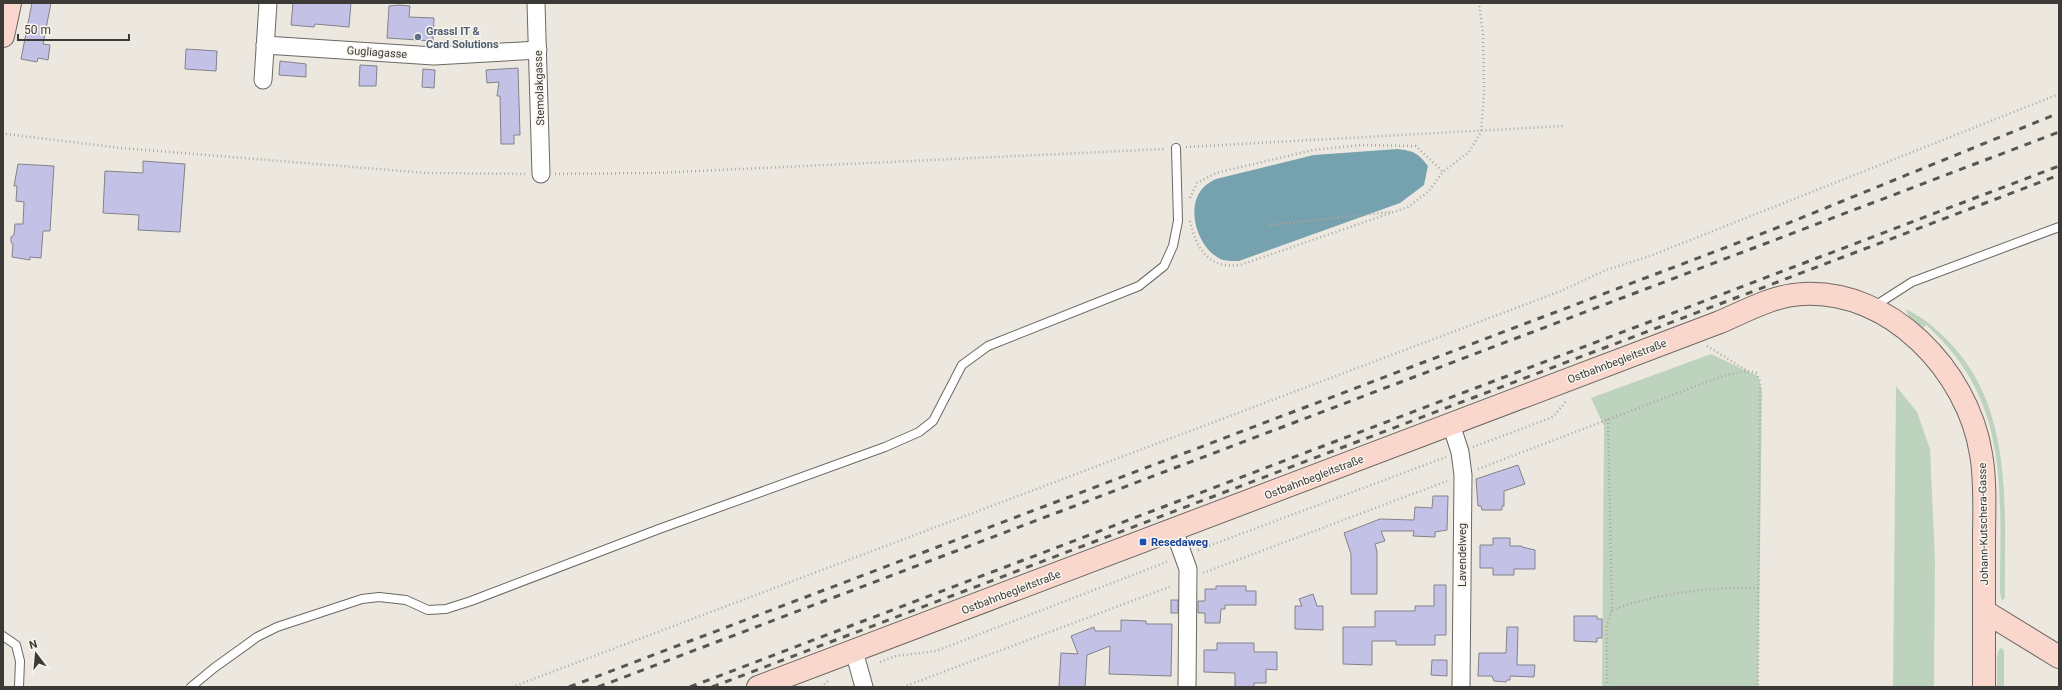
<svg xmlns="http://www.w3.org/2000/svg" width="2062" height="690" viewBox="0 0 2062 690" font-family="Roboto,sans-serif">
<rect width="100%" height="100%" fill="#ece8e0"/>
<g fill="#bed3be">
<path d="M1906 309C1924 318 1937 329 1951 344 2015 412 2004 512 2005 598L2002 601 2000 593C2000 491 2011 400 1926 325L1921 330 1910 321Z"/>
<path d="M1711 354 1758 376 1762 391 1758 687H1602L1604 426 1591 398Z"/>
<path d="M1896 386 1917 412 1930 449 1935 561 1934 687H1893Z"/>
<path d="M2002 648 2004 651V687H1997V657L1999 649Z"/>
</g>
<path fill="#76a2af" d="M1398 149C1414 151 1418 153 1428 166L1424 185 1400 203 1239 261C1234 261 1228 261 1223 260 1198 251 1183 205 1205 186 1208 183 1212 181 1216 179L1314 155Z"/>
<g fill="#c3c2e6" stroke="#83828a">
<path d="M32 3H51L43 44 50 45 48 60 38 58 37 62 21 59Z"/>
<path d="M293 3H351L349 27 315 24 314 27 291 25Z"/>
<path d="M399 5 410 6 409 17 434 18 433 41 387 38 389 6Z"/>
<path d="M186 49 217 51 216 71 185 69Z"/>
<path d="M280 61 306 64V77L279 75Z"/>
<path d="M360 65 377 66 376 86H359Z"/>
<path d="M518 68 520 135H514V144H501L500 96H497L499 82 487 83 486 70Z"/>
<path d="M423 69 435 70 434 88 422 87Z"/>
<path d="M143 161 185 164 180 232 138 230 139 215 103 213 105 171 143 173Z"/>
<path d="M18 164 54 166 50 231H43L41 258 30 257V260L12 257 13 245 11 242V237L14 235 15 224H23L24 202 16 201 17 186H14Z"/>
<path d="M1518 465 1525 484 1504 491V506H1502V510H1482L1481 506H1478L1476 479Z"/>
<path d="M1433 496H1448L1447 530 1435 532V537L1413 536 1414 531H1381L1385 541 1375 544 1377 551V594H1351V554L1344 533 1380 519 1414 520 1415 507 1432 508Z"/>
<path d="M1493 538H1510V546H1522V547L1535 550V569H1514V575H1493V568H1480V545H1493Z"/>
<path d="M1434 585H1446V635H1435V645H1396V641H1372V665L1343 664V627H1375V611H1415V606H1434Z"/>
<path d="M1216 586H1246V591H1256V605H1225V609H1221L1220 623H1205V613H1198V601H1205V589H1216Z"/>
<path d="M1313 594 1317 606H1323V630L1295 629V606H1302L1299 599Z"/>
<rect x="1171" y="600" width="7" height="13"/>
<path d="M1574 616H1597V619H1602V638H1597V642L1574 641Z"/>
<path d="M1121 620 1146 621V624H1172L1171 676 1109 674 1110 646 1087 655 1085 687H1059L1061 653 1078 654 1071 636 1094 627 1095 631H1121Z"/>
<path d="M1507 627H1518L1517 665H1535L1534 677 1510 676V680H1507L1506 682 1494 681 1492 676H1478L1479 653H1506Z"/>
<path d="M1217 643H1254V652H1277V670L1266 669V683H1254V687H1235V673L1204 672V650H1217Z"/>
<path d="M1432 660H1447V676L1431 675Z"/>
</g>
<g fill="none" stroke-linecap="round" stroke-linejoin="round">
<defs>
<g id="lane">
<path d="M1873 307 1912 282 2059 227"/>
<path d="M3 636 16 645 20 661 19 687"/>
<path d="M191 687 214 668 257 637 277 627 362 599 379 597 406 600 428 610 446 609 471 601 659 529 885 447 919 432 933 421 962 365 988 346 1139 286 1164 266 1173 246 1178 221 1176 148"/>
</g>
<g id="street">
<path d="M536 3 541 174"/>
<path d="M265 45 434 56 538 50"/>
<path d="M263 80 268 3"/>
<path d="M1451 424 1460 452 1463 475 1461 687"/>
<path d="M1174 530 1188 569 1187 687"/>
<path d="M854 651 864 687"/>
</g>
<g id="secondary">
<path d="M3 36 10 3"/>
<path d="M1984 611 2059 657"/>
<path d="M758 687 1720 322C1746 311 1774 295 1803 294 1890 289 1968 371 1981 454 1986 482 1984 513 1984 542 1984 590 1984 639 1984 687"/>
</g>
</defs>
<use href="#lane" stroke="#6c6862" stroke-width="10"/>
<use href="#street" stroke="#6c6862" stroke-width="19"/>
<use href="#secondary" stroke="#6c6862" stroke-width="24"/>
<g stroke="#aba8a2" stroke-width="2.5" stroke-dasharray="1 3" stroke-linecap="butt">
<path d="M6 134 121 148 427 173 526 174"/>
<path d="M1186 147 1563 126"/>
<path d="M555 174 656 173 1165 149"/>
<path d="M1190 198 1197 183 1216 173 1313 150 1361 145 1416 146 1443 172"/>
<path d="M1190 221C1196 249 1209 269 1240 265L1408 207 1428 192 1443 172 1469 152 1481 132 1484 93 1483 34 1479 3"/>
<path d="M1270 225 1390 212"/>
<path d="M1707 346 1748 371 1756 373 1760 381 1758 687"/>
<path d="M1473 447 1553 417 1567 400"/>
<path d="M1478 469 1704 383 1727 375 1747 371"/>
<path d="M1198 550 1446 457"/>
<path d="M1203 573 1447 481"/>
<path d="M1612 610C1653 594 1715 586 1760 588"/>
<path d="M880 662 896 656 936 651 1169 561"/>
<path d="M512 687 1561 291 1606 270 1650 256 2059 94"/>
<path d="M821 687 828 681"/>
<path d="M903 687 1172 586"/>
<path d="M1607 687V624L1612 610 1608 419"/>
</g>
<use href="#lane" stroke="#fff" stroke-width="8"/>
<use href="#street" stroke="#fff" stroke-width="17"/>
<use href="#secondary" stroke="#fad7cc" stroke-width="22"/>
<g stroke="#585652" stroke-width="3" stroke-dasharray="7 7" stroke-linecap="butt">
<path d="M569 687 1769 231 2059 113"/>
<path d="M598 687 2059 132"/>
<path d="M690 687 2059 166"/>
<path d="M712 687 2059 175"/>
</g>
</g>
<circle fill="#5c6f8a" stroke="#f9f5ee" stroke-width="1.5" cx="418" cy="37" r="4"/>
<rect fill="#1a4fb4" stroke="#f9f5ee" stroke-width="1.5" x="1139" y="538" width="8" height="8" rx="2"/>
<g text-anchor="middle" stroke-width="3" stroke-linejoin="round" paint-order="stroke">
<g font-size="11" font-weight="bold" fill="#4e5e75" stroke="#f9f5ee" text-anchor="start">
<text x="426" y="35">Grassl IT &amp;<tspan x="426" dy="13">Card Solutions</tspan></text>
</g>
<g font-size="11" fill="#3b3a37" stroke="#f9f5ee">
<text transform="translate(377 52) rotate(4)" y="4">Gugliagasse</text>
<text transform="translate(539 88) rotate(-92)" y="4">Stemolakgasse</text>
<text transform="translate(1617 361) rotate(-21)" y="4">Ostbahnbegleitstraße</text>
<text transform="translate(1314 477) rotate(-21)" y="4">Ostbahnbegleitstraße</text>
<text transform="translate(1983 524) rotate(-91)" y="4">Johann-Kutschera-Gasse</text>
<text transform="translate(1462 555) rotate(-90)" y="4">Lavendelweg</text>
<text transform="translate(1011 592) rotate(-21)" y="4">Ostbahnbegleitstraße</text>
</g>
<g font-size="11" font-weight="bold" fill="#164399" stroke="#f9f5ee" text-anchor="start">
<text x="1151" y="546">Resedaweg</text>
</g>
</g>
<rect width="2062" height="690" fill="none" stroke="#3b3a37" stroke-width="8"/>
<g transform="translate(36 654) rotate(344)" stroke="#f9f5ee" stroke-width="3" paint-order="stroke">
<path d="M0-3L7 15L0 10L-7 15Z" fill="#3b3a37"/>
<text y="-6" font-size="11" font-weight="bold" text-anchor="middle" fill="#3b3a37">N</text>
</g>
<path d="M18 34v6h111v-6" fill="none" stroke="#3b3a37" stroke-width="2"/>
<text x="24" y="34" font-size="12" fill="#3b3a37" stroke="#f9f5ee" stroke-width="3" paint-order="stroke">50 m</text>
</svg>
